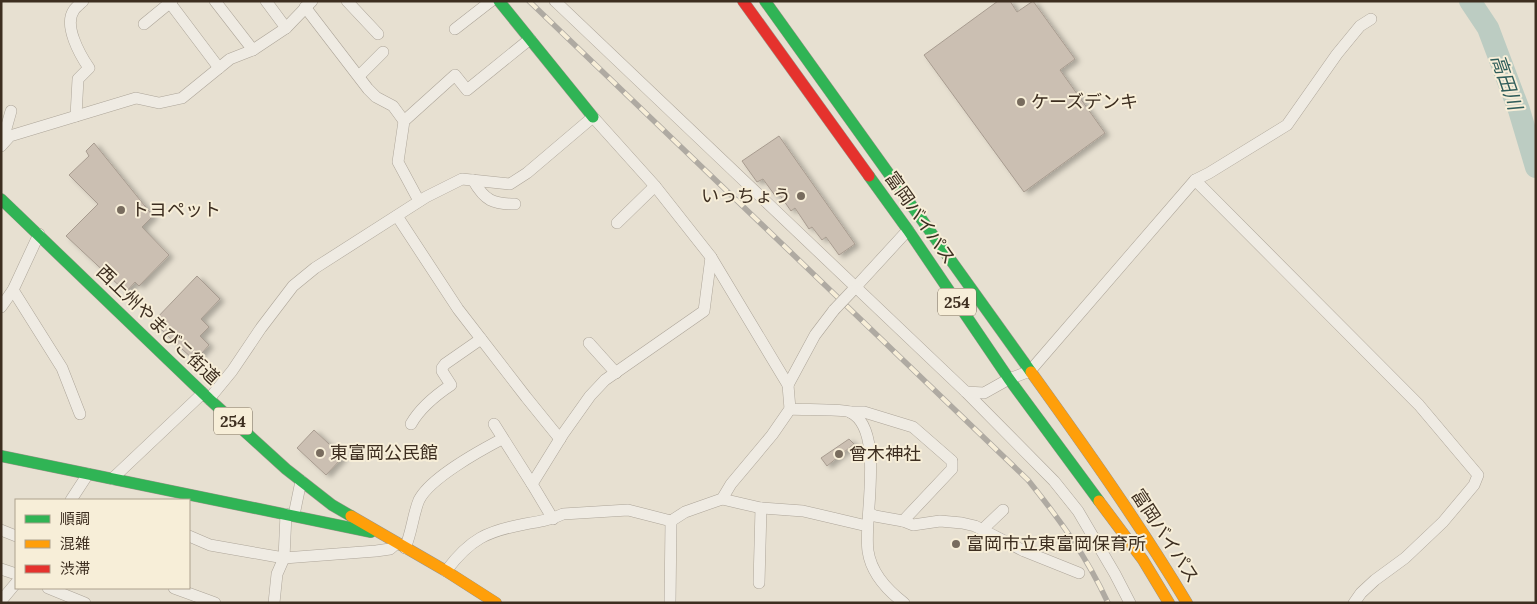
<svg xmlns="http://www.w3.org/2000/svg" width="1537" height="604" viewBox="0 0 1537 604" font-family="Lora,'Noto Sans JP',serif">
<defs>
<filter id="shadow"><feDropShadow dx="4.5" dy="2.5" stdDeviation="2.5" flood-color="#0004"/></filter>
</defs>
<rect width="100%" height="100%" fill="#e7e0d1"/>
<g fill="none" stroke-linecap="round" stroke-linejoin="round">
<path stroke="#bcccc2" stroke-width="22" d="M1470 1 1488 28 1519 110 1536 167"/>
</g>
<g fill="#cbbfb2" stroke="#a89c90" filter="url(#shadow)">
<path d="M998 1H1010L1017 12 1033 1 1075 59 1060 70 1105 133 1024 192 924 55Z"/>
<path d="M779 136 855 244 839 255 826 237 822 240 812 227 809 229 795 208 791 211 779 194 776 197 763 179 757 182 742 161Z"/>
<path d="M94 143 153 216 142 227 169 255 139 286 135 282 126 292 66 236 98 204 69 175 89 156 86 151Z"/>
<path d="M197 276 220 299 201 319 209 327 200 336 209 345 195 361 153 322Z"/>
<path d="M314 430 343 457 326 475 297 448Z"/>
<path d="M849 439 854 444 827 466 821 458Z"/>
</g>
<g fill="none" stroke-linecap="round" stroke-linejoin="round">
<defs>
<g id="street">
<path d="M215 1 253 50"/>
<path d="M266 1 286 28"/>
<path d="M347 1 378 34"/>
<path d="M555 1 966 392 1054 481 1078 511 1115 574 1130 603"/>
<path d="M170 3 219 68"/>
<path d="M305 7 368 89 376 97 393 106 404 121"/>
<path d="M144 24 172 1"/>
<path d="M455 29 491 1"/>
<path d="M359 76 383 52"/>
<path d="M76 116 78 79 89 68C80 55 63 25 74 10 76 7 80 4 83 1"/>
<path d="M2 143 11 111"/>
<path d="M1 146 10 136 136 98 159 103 182 98 230 59 253 50 286 28 312 1"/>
<path d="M473 180C485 201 493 204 515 204"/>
<path d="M1195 180 1419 405 1478 475 1474 485 1443 522 1405 558 1375 580 1361 593 1354 603"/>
<path d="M419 201 398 162 404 121 455 75 467 90 530 39"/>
<path d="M397 216 458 309 526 397 560 439"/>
<path d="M617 223 655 186"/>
<path d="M13 290 62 368 80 414"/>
<path d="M852 291 908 230"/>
<path d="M1 307 13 290 39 234"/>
<path d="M589 343 616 373"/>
<path d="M788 385 815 335 834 310"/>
<path d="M966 392 984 393 1009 379 1030 371 1195 180 1209 173 1287 125 1337 54 1360 26 1371 19"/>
<path d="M209 399 232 371 261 328 293 286 315 268 426 197 462 179 510 184 527 173 593 117 655 186 711 257 788 385 790 409 772 435 731 484 722 499 685 512 671 521 628 510 563 514C551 520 538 522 525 524 487 531 470 539 446 571"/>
<path d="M790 409C800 410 844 409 850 412 886 429 863 520 868 551 871 572 887 590 904 603"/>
<path d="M850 412H864L913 427 952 461V469L903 521"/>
<path d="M411 424C420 408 436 395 451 385L442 371V368L445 364 481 339"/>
<path d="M494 424 532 484"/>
<path d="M112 479 203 393"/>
<path d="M722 499 761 508 803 511 867 526"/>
<path d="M71 500 88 474"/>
<path d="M869 513 875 516 903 521 913 525 940 521 962 523 975 526 1024 551 1079 573"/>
<path d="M294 515 301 481"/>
<path d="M553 519 532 484 563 434 590 396 605 380 704 311 711 257"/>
<path d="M983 529 1003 510"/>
<path d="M1 530 16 536"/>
<path d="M189 536 210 545 284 558 376 551 390 549 397 543"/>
<path d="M405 548C412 532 413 514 419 500 430 478 481 450 502 439"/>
<path d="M1 569 16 574"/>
<path d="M759 583 761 508"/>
<path d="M48 588 85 603"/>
<path d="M174 588 215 603"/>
<path d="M1 601 16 583"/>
<path d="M274 603 277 574 284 558 286 514"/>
<path d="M670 603 671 521"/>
</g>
<g id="fast">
<path d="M499 1 593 117"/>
<path d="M765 1 1031 372"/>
<path d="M869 176 908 230 1009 379 1099 501"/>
<path d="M1 199 209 399 286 469 332 505 351 516"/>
<path d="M1 456 371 532"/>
</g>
<g id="slow">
<path d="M1031 372C1085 447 1139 523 1187 603"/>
<path d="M1099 501 1143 560 1169 603"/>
<path d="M351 516 446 571 496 603"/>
</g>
<path id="jam" d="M743 1 869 176"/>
</defs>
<use href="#street" stroke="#ada599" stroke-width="12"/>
<use href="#fast" stroke="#9c958a" stroke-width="12"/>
<use href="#slow" stroke="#9c958a" stroke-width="12"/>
<use href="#jam" stroke="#9c958a" stroke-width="12"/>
<use href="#street" stroke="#efebe3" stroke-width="11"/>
<use href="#fast" stroke="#30b455" stroke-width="11"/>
<use href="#slow" stroke="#ff9f0a" stroke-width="11"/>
<use href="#jam" stroke="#e5322d" stroke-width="11"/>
<defs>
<path id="rail" d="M529 1 1028 480C1060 520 1087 557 1108 603"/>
</defs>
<use href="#rail" stroke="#afaaa2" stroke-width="5.5"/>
<use href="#rail" stroke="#f7eed8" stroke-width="4" stroke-dasharray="11" stroke-linecap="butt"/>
<defs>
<path id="street-bridge" d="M834 310 852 291"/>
</defs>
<use href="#street-bridge" stroke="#ada599" stroke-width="12" stroke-linecap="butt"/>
<use href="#street-bridge" stroke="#efebe3" stroke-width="11"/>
</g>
<g fill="#786c5e" stroke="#f7eed8" stroke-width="2">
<circle cx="1021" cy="102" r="5"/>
<circle cx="801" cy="196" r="5"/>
<circle cx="121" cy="210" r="5"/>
<circle cx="320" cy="453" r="5"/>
<circle cx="839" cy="454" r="5"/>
<circle cx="956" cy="544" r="5"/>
</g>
<g text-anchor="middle" stroke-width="4" stroke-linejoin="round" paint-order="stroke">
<g fill="#f7eed8" stroke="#756857" stroke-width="1">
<rect x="938" y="288.5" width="38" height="27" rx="4"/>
<rect x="214" y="407.5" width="38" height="27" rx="4"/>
</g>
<g font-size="16" font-weight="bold" fill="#3d2e20">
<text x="957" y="308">254</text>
<text x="233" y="427">254</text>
</g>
<g font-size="18" fill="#3d2e20" stroke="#f7eed8" text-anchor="start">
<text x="1031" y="108">ケーズデンキ</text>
<text x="791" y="202" text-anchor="end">いっちょう</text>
<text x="131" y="216">トヨペット</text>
<text x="330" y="459">東富岡公民館</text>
<text x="849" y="460">曾木神社</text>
<text x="966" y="550">富岡市立東富岡保育所</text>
</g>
<g font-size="18" fill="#3d2e20" stroke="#f7eed8">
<text transform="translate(920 218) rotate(55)" y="6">富岡バイパス</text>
<text transform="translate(158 325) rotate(44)" y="6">西上州やまびこ街道</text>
<text transform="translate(1165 536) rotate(57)" y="6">富岡バイパス</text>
</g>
<g font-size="19" font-style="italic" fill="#2f5d5a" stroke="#f7eed8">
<text transform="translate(1507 82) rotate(71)" y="7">高田川</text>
</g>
</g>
<rect width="1537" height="604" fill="none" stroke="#3d2e20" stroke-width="5"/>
<rect x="15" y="499" width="175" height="90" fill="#f7eed8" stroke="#ada18e"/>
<rect x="25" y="515" width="25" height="8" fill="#30b455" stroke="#ada18e"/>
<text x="60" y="524" font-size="15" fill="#3d2e20">順調</text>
<rect x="25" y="540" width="25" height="8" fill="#ff9f0a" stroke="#ada18e"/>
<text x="60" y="549" font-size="15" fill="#3d2e20">混雑</text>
<rect x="25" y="565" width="25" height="8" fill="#e5322d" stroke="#ada18e"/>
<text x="60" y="574" font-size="15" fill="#3d2e20">渋滞</text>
</svg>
